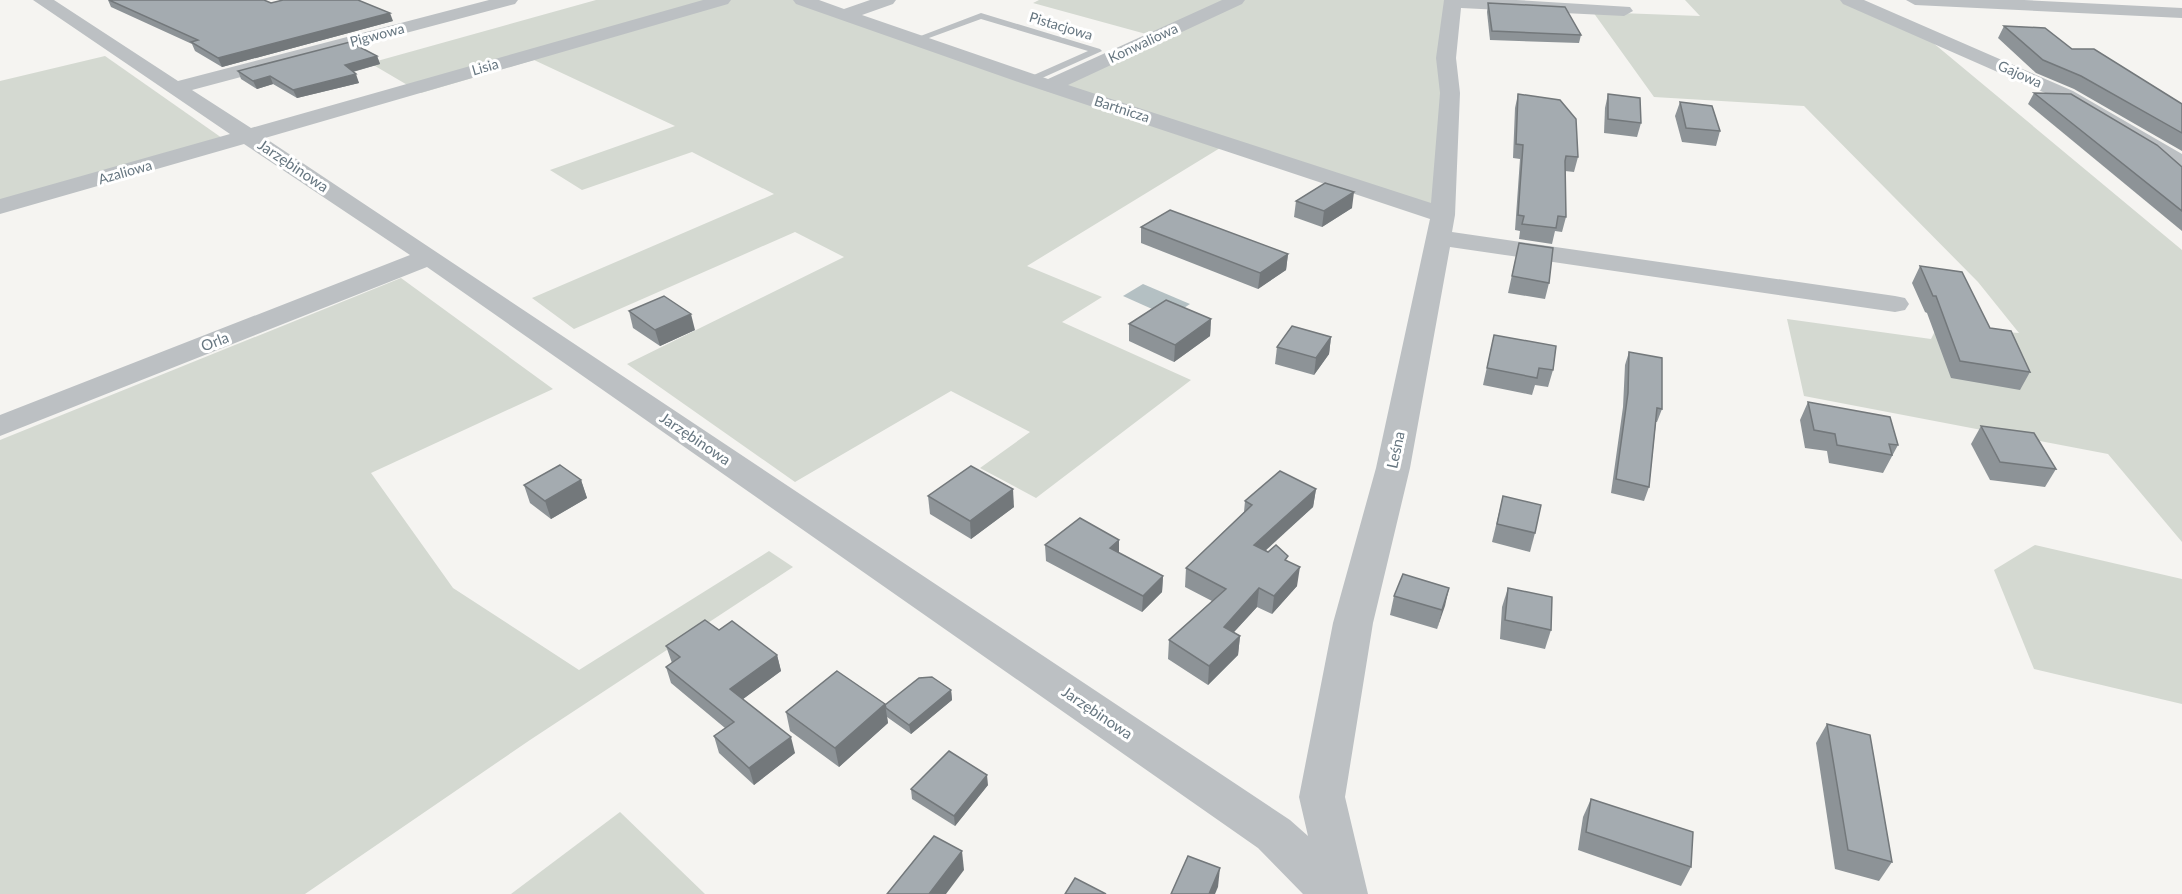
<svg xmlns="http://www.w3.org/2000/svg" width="2182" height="894" viewBox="0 0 2182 894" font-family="Lato,sans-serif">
<rect width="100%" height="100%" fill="#f5f4f1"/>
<g fill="#d4d9d1">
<path d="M596 0H794L1220 148 1027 266 1102 297 1062 322 1191 380 1036 498 980 468 1030 432 951 391 795 482 627 364 844 257 795 232 574 329 532 298 774 194 692 152 582 190 550 170 675 126 534 60 421 93 370 63Z"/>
<path d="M1039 0H1453L1443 215 1050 86 1168 40 1033 3Z"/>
<path d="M1685 0H1849L1914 27 2182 250V542L2108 454 1804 396 1787 319 1931 339 1937 327 2019 333 1978 282 1804 106 1654 97 1593 12 1700 16Z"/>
<path d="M105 56 222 138 0 203V81Z"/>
<path d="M401 278 553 389 371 473 453 588 579 670 769 551 793 567 530 740 305 894H0V440Z"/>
<path d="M2035 545 2182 579V704L2034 669 1994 570Z"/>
<path d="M620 812 705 894H511Z"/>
</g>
<path fill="#b4c0c3" d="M1143 284 1190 304 1170 317 1123 296Z"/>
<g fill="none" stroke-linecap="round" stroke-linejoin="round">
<path fill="#bcc0c3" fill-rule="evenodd" d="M981 13 1100 49 1102 51 1031 83 1027 82V78L1088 51 981 19 918 42 910 40Z"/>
<g fill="#bcc0c3" fill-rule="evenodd">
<path d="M33 0H54L178 81 489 0H518L515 4 192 90 251 128 703 0H731L728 4 265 138 1290 820 1308 836 1299 797 1333 623 1376 468 1430 219 1024 84 796 4 793 0H819L844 9 870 0H896L893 4 862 15 1048 79 1222 0H1245L1242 4 1068 85 1431 203 1440 93 1436 58 1444 0H1516L1630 7 1633 11 1624 16 1461 8 1456 58 1460 93 1455 215 1452 232 1895 296 1905 298 1909 304 1905 310 1895 312 1450 247 1410 468 1373 623 1345 797 1368 894H1303L1258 848 427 267 0 436V415L410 255 244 144 0 214V199L230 134Z"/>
<path d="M1840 0H1864L2073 91 2182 154V171L2174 169 2059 99 1843 4Z"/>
<path d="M1906 0H2024L2182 8V18L1915 5Z"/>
</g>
</g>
<g fill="#8d9397">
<path d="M108 0H201L271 3 393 21 222 67 195 51 192 44 111 7Z"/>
<path d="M1488 3 1581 35 1579 43 1490 40 1487 12Z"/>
<path d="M2004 26 2072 49 2182 104V151L2074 89 2036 73 1998 38Z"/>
<path d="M377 56 380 64 353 72 359 83 297 98 273 84 257 89 241 79 238 71Z"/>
<path d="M2034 93 2182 167V231L2028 104Z"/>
<path d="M1518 94 1578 157 1574 172 1565 171 1566 217 1562 232 1555 231 1552 244 1519 239 1520 231 1515 230 1520 159 1513 158 1515 108Z"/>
<path d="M1608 94 1641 123 1637 137 1604 133 1605 108Z"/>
<path d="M1680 102 1720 131 1716 146 1682 142 1675 116Z"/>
<path d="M1296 201 1352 208 1322 227 1294 217Z"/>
<path d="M1141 227 1288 254 1286 270 1258 289 1141 243Z"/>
<path d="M1519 243 1549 283 1545 299 1508 293Z"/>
<path d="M1920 266 1990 328 2030 372 2020 390 1951 378 1927 313 1925 312 1912 283Z"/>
<path d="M629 311 695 330 660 346 633 328Z"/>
<path d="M1211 319 1210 336 1174 362 1129 341V324Z"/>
<path d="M1494 335 1553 370 1548 387 1535 385 1532 395 1483 385Z"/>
<path d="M1331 337 1329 354 1314 375 1275 364 1277 347Z"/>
<path d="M1629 352 1662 409 1657 422H1656L1649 487 1644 501 1611 493 1623 407 1625 365Z"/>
<path d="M1808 402 1898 445 1883 473 1829 463 1827 451 1805 448 1800 420Z"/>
<path d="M1981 426 2056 469 2045 487 1990 480 1971 444Z"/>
<path d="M581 480 587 498 551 519 530 503 524 485Z"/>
<path d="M1316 489 1313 507 1265 550 1288 561 1297 586 1272 614 1257 607 1234 632 1240 636 1238 655 1208 685 1168 659 1169 640 1212 601 1185 587 1186 568 1244 512 1245 501Z"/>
<path d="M928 496 1014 507 971 539 930 514Z"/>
<path d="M1503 496 1535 533 1530 552 1492 542Z"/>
<path d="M1119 540V553L1163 576 1162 592 1142 612 1046 561 1045 545Z"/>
<path d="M1449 588 1437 629 1390 615 1394 596Z"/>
<path d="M1508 588 1551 630 1545 649 1500 639 1502 607Z"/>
<path d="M719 630 777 655 781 671 743 699 795 753 754 785 719 753 714 736 725 728 671 683 666 667 672 663 666 646Z"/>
<path d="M951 690 952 700 911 734 887 717 888 723 839 767 790 731 786 712 885 704V705Z"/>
<path d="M1827 724 1892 862 1879 881 1835 869 1816 743Z"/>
<path d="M988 785 955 826 912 799 911 789Z"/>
<path d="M1591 799 1691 867 1681 886 1578 850 1583 817Z"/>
</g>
<g fill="#73787b">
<path d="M390 13 393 21 222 67 218 58Z"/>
<path d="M377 56 380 64 348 73 345 65Z"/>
<path d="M356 74 359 83 297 98 293 90Z"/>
<path d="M270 76 273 84 257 89 253 81Z"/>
<path d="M1354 192 1352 208 1322 227 1324 211Z"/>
<path d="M1288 254 1286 270 1258 289 1260 273Z"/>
<path d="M691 314 695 330 660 346 655 330Z"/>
<path d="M1211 319 1210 336 1174 362 1175 345Z"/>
<path d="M1331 337 1329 354 1314 375 1316 358Z"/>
<path d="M581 480 587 498 551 519 545 501Z"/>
<path d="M1013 489 1014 507 971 539 970 521Z"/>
<path d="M1316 489 1313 507 1252 563 1254 545Z"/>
<path d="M1119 540V556L1110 548Z"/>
<path d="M1300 567 1297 586 1272 614 1274 596Z"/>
<path d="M1163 576 1162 592 1142 612 1143 596Z"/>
<path d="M1259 588 1257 607 1222 645 1224 627Z"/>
<path d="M1449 588 1445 606 1437 629 1442 610Z"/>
<path d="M1240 636 1238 655 1208 685 1209 666Z"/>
<path d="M777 655 781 671 735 705 730 689Z"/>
<path d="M951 690 952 700 911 734 909 725Z"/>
<path d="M885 704 888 723 839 767 835 748Z"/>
<path d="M791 737 795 753 754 785 749 768Z"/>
<path d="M987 775 988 785 955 826 954 816Z"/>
<path d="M962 851 964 870 946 894H929Z"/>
<path d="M1220 868 1218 887 1215 894H1209Z"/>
</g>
<g fill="#a4abb0" stroke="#73787b" stroke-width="1.5">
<path d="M109 0H264L271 3 283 0H358L390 13 218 58 191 42 198 40Z"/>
<path d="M1488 3 1565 7 1581 35 1492 31Z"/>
<path d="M2004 26 2045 28 2072 49H2094L2182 104V133L2081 76 2043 60Z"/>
<path d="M350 42 377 56 345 65 356 74 293 90 270 76 253 81 238 71Z"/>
<path d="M2034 93 2071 94 2157 145 2182 167V211Z"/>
<path d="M1518 94 1560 100 1576 119 1578 157 1566 156 1565 161 1566 217 1558 216 1556 228 1522 224 1524 216 1518 215 1523 145 1516 144Z"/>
<path d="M1608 94 1640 98 1641 123 1608 119Z"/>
<path d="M1680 102 1712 106 1720 131 1686 128Z"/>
<path d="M1325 183 1354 192 1324 211 1296 201Z"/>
<path d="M1170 210 1288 254 1260 273 1141 227Z"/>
<path d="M1519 243 1553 248 1549 283 1512 276Z"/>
<path d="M1920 266 1962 272 1990 328 2011 331 2030 372 1960 361 1936 296H1933Z"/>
<path d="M664 296 691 314 655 330 629 311Z"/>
<path d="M1166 300 1211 319 1175 345 1129 324Z"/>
<path d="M1292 326 1331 337 1316 358 1277 347Z"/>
<path d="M1494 335 1556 346 1553 370 1539 368 1537 378 1487 368Z"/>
<path d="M1629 352 1662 358V409L1657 408 1649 487 1616 479 1628 393Z"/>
<path d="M1808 402 1890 417 1898 445 1889 444 1892 455 1837 445 1835 434 1814 430Z"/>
<path d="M1981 426 2034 433 2056 469 2000 462Z"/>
<path d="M560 465 581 480 545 501 524 485Z"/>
<path d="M971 466 1013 489 970 521 928 496Z"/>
<path d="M1280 471 1316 489 1254 545 1268 552 1276 545 1288 556 1285 560 1300 567 1274 596 1259 588 1224 627 1240 636 1209 666 1169 640 1226 589 1186 568 1252 505 1245 501Z"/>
<path d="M1503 496 1541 505 1535 533 1497 524Z"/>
<path d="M1080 518 1119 540 1110 548 1163 576 1143 596 1045 545Z"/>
<path d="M1403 574 1449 588 1442 610 1394 596Z"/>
<path d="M1508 588 1552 597 1551 630 1505 620Z"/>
<path d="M705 620 719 630 732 621 777 655 730 689 791 737 749 768 714 736 734 722 666 667 680 657 666 646Z"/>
<path d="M837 671 885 704 835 748 786 712Z"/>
<path d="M932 677 951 690 909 725 886 708 885 705 919 678Z"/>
<path d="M1827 724 1870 735 1892 862 1848 850Z"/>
<path d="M949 751 987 775 954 816 911 789Z"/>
<path d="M1591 799 1693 832 1691 867 1586 832Z"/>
<path d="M934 836 962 851 929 894H887Z"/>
<path d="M1188 856 1220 868 1209 894H1171Z"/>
<path d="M1075 878 1106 894H1065Z"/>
</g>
<g text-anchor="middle" stroke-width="6" stroke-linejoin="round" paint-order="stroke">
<g font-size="14" fill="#667680" stroke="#fff">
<text transform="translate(1061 26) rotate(17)" y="5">Pistacjowa</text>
<text transform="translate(377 35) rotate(-15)" y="5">Pigwowa</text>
<text transform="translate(1143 43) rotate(-25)" y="5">Konwaliowa</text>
<text transform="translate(485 67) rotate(-16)" y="5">Lisia</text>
<text transform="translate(2020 74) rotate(24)" y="5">Gajowa</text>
<text transform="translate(1122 109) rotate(18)" y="5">Bartnicza</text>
<text transform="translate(125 172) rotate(-16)" y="5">Azaliowa</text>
</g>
<g font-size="15" fill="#667680" stroke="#fff">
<text transform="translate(293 166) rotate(34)" y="5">Jarzębinowa</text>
<text transform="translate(215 342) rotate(-21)" y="5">Orla</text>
<text transform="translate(695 439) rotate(34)" y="5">Jarzębinowa</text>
<text transform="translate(1396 450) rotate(-78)" y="5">Leśna</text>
<text transform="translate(1097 713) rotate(34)" y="5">Jarzębinowa</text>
</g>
</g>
</svg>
